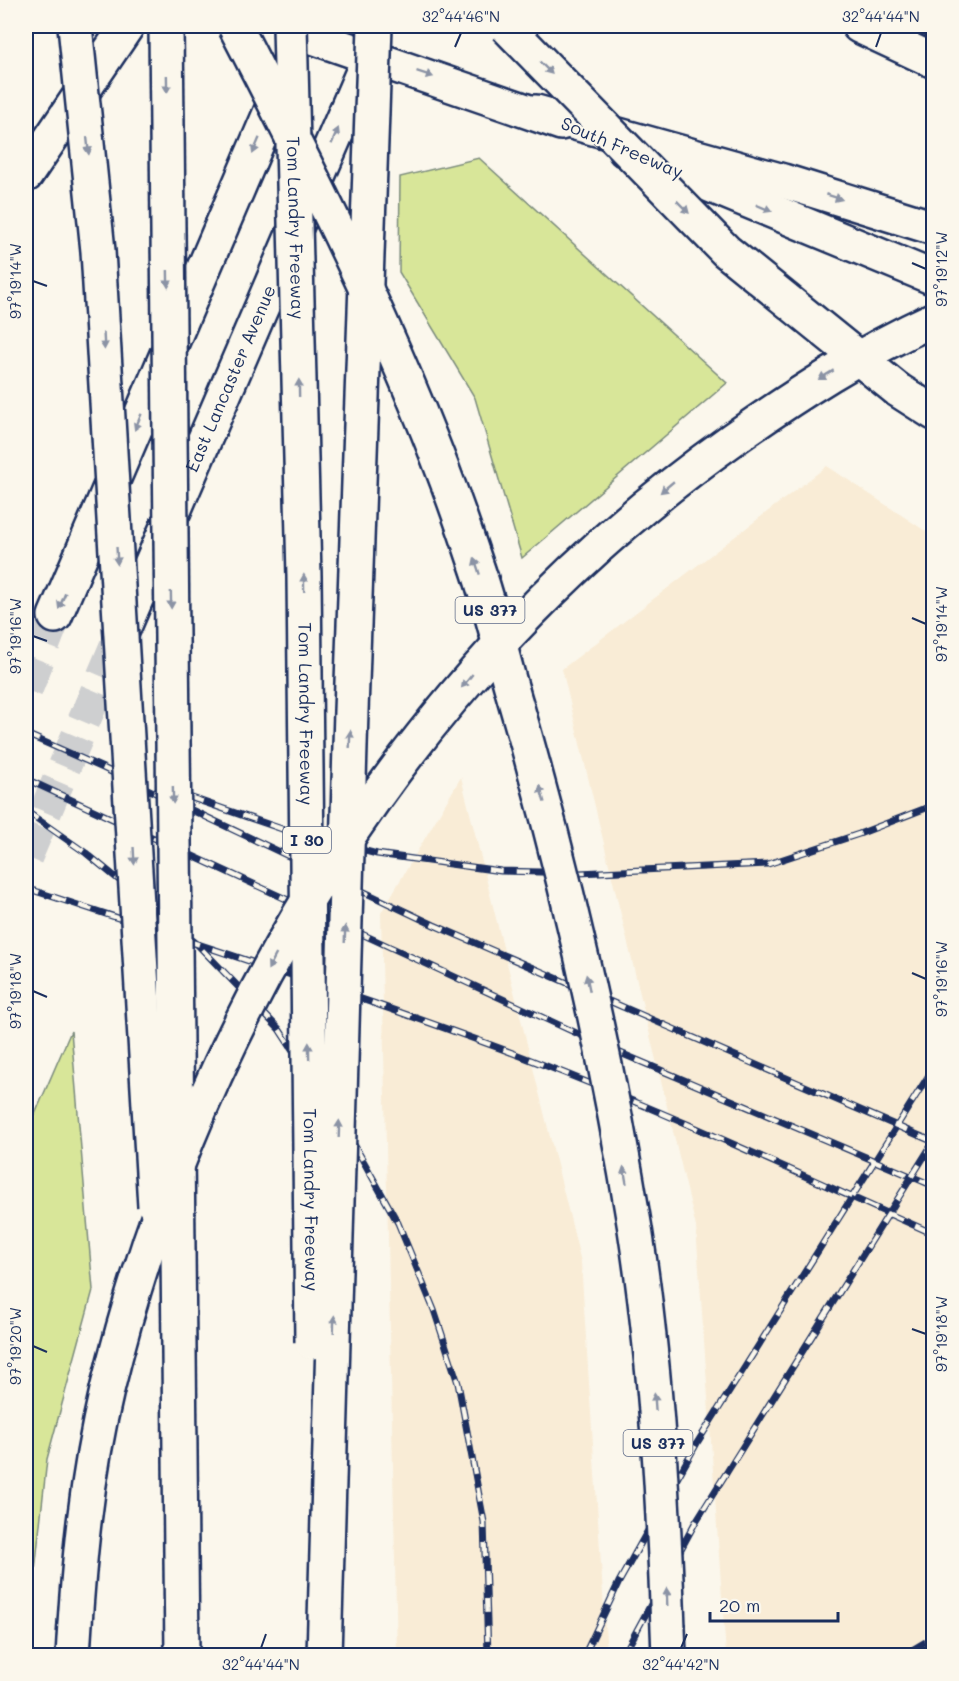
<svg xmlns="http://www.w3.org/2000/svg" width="959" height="1681" viewBox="0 0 959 1681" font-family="Mali,sans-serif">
<rect width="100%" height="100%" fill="#fbf7ec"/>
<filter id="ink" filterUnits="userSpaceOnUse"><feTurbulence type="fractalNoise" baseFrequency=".0167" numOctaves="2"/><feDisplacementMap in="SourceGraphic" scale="12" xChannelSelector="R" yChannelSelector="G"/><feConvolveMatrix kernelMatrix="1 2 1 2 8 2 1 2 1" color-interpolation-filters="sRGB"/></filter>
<g filter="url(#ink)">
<g fill="#f9ecd6">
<path d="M827 466 933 536V1655H726L696 1227 562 669Z"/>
<path d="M461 777 581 1262 607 1655H397L381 913Z"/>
</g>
<g fill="#d8e699" stroke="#7a8a7c" stroke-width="1.5">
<path d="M479 158 727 383 522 558 475 398 399 272 400 177Z"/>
<path d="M71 1031 93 1290 47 1459 26 1655V1135Z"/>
</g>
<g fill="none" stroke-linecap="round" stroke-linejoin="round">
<g stroke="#cecfd0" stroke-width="33" stroke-dasharray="33 16" stroke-linecap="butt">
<path d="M26 690 55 616"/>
<path d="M26 857 121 634"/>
</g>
<defs>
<g id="major">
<path d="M304 34 561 123"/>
<path d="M625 150 934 278"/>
<path d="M55 616 283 83"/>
<path id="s1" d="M121 634 374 46"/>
</g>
<g id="highway">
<path d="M859 26 934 61"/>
<path d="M536 112 783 181 934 228"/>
<path d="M26 175 127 26"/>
<path d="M898 390 934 413"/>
</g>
</defs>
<use href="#major" stroke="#1b2f5e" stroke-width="38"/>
<use href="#highway" stroke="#1b2f5e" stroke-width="38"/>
<use href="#major" stroke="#fbf7ec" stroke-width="33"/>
<use href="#highway" stroke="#fbf7ec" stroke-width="33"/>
<defs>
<g id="rail">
<path d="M26 734 103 768 434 925 934 1142"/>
<path d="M26 779 611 1049 934 1186"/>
<path d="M163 788 282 829 377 854 501 871 579 873 768 864 859 834 934 805"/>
<path d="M26 811 86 853 196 943 279 1029 351 1139 398 1223 434 1310 458 1383 484 1522 488 1656"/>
<path d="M26 888C185 940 345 991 502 1049 649 1104 791 1170 934 1234"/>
<path d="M584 1656 619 1582 697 1443 934 1067"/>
<path d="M623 1656 695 1523 934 1141"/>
<path d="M902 1656 934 1637"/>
</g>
</defs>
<use href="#rail" stroke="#1b2f5e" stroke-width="7"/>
<use href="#rail" stroke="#fbf7ec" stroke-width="4.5" stroke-dasharray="14" stroke-linecap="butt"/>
<defs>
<g id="highway-bridge">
<path d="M75 26 98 251 155 1206"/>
<path d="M166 26 182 1656"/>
<path d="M235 26C325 200 415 377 476 564 492 610 502 657 516 704 566 877 606 1051 635 1229 657 1370 664 1513 669 1656"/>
<path id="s2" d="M290 26 304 576 312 1342"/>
<path d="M506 26 726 251 898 390"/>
<path d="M73 1656C78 1567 86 1477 107 1390 198 1013 414 665 733 439 797 394 862 352 934 319"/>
<path d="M324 1656 351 711 375 26"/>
</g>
</defs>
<use href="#highway-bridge" stroke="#1b2f5e" stroke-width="38" stroke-linecap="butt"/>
<use href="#highway-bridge" stroke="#fbf7ec" stroke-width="33"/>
</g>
<defs><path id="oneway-solid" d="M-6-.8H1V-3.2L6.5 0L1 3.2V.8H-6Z" transform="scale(1.5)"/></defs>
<g fill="#8b93a5">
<use href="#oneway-solid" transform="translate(546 68) rotate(45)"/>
<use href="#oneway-solid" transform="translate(425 74) rotate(19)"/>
<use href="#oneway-solid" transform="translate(167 84) rotate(89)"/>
<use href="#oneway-solid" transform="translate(335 136) rotate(-67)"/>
<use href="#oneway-solid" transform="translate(88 146) rotate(84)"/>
<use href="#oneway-solid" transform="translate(256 146) rotate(113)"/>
<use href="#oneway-solid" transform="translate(834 197) rotate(18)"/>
<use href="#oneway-solid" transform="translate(683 207) rotate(45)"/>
<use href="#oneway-solid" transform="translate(764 208) rotate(23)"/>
<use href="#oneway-solid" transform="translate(168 279) rotate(89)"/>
<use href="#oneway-solid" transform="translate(104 341) rotate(87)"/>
<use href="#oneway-solid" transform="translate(826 375) rotate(149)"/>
<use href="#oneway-solid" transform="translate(299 388) rotate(-91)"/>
<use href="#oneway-solid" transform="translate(138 422) rotate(113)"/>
<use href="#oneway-solid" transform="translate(667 487) rotate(140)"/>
<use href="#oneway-solid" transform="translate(117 556) rotate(87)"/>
<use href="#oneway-solid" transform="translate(477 566) rotate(-108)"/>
<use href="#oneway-solid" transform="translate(304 583) rotate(-91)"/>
<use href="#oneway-solid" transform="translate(171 600) rotate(89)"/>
<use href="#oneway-solid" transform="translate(62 601) rotate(113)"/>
<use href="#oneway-solid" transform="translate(467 681) rotate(129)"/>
<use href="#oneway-solid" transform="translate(350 739) rotate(-88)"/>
<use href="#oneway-solid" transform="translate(542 794) rotate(-106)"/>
<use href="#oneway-solid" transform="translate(173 795) rotate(89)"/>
<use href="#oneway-solid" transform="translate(134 856) rotate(87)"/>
<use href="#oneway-solid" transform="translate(345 934) rotate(-88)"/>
<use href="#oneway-solid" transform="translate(272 962) rotate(118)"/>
<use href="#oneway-solid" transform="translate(588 983) rotate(-102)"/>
<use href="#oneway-solid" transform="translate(309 1051) rotate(-91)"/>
<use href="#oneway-solid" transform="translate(339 1129) rotate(-88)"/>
<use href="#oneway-solid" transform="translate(625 1175) rotate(-100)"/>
<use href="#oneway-solid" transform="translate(334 1324) rotate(-88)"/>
<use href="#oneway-solid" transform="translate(655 1402) rotate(-94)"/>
<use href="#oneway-solid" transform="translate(667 1597) rotate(-92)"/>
</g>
</g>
<path fill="none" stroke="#1b2f5e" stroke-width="2" d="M455 47 461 33M876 47 881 33M912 263 926 269M33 281 47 286M912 618 926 624M33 636 47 641M912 973 926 979M33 991 47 997M912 1329 926 1334M33 1346 47 1352M261 1648 266 1634M681 1648 687 1634"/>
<g text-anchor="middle" stroke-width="4.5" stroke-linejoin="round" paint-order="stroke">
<g fill="#fbf7ec" stroke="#5e6b89" stroke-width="1.5">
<rect x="455.5" y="597" width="69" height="26" rx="4.5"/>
<rect x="283" y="827" width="48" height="26" rx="4.5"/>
<rect x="623.5" y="1430" width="69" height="26" rx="4.5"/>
</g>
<g font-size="16" font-weight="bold" fill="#1b2f5e">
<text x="490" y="616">US 377</text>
<text x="307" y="846">I 30</text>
<text x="658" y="1449">US 377</text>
</g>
<g font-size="18" fill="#1b2f5e" stroke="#fbf7ec">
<text transform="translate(622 148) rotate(23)" y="6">South Freeway</text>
<text dy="6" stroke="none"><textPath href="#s2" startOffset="202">Tom Landry Freeway</textPath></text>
<text dy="6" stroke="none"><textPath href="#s1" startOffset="278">East Lancaster Avenue</textPath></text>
<text dy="6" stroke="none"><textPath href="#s2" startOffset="688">Tom Landry Freeway</textPath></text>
<text dy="6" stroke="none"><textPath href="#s2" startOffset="1174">Tom Landry Freeway</textPath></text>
</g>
</g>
<rect width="959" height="1681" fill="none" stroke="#fbf7ec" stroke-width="66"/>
<path d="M710 1612v9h128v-9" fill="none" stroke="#1b2f5e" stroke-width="3"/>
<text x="719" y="1612" font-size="18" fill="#1b2f5e" stroke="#fbf7ec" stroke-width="4.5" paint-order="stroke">20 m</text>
<rect x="33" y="33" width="893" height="1615" fill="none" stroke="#1b2f5e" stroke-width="2"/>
<g font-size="15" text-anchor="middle" fill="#1b2f5e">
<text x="461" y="22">32°44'46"N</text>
<text x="881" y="22">32°44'44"N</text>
<text transform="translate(942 269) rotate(-90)" y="5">97°19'12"W</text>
<text transform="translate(16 281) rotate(-90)" y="5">97°19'14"W</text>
<text transform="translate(942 624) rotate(-90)" y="5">97°19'14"W</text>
<text transform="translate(16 636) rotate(-90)" y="5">97°19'16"W</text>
<text transform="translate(942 979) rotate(-90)" y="5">97°19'16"W</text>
<text transform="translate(16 991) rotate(-90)" y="5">97°19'18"W</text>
<text transform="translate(942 1334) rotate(-90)" y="5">97°19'18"W</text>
<text transform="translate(16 1346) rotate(-90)" y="5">97°19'20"W</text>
<text x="261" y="1670">32°44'44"N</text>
<text x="681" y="1670">32°44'42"N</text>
</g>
</svg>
